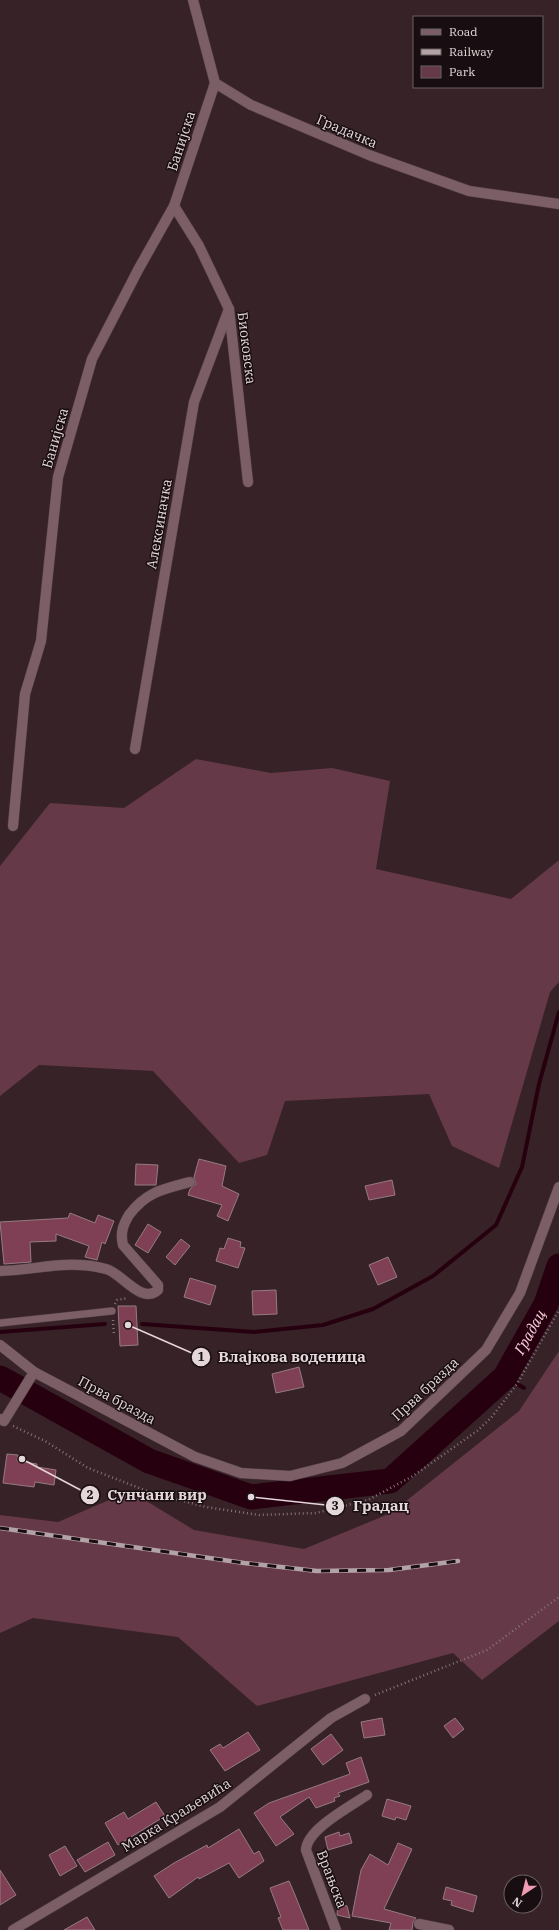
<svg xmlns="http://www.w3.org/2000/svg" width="559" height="1930" viewBox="0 0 559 1930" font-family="'IBM Plex Serif',serif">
<rect width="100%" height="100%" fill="#372228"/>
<g fill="#653947">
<path d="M196 759 271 773 332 768 390 781 376 869 511 899 559 860V982L550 992 499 1168 452 1146 429 1094 285 1101 267 1155 239 1163 153 1071 39 1065 0 1096V866L50 803 124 808Z"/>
<path d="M559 1351V1621L482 1680 453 1653 257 1706 178 1637 33 1618 0 1633V1515L58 1522 130 1491 194 1530 304 1549 391 1513 519 1411Z"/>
</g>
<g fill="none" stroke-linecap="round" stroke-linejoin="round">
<g stroke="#27000f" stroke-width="4">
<path d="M142 1324 254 1332 323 1325 373 1309 433 1276 496 1225 522 1167 539 1084 559 1012"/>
<path d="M0 1332 105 1324"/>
<path d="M505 1377 524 1388"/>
</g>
<path stroke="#27000f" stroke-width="25" id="s1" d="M0 1378 149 1461 251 1497 390 1481 505 1377 546 1304 559 1266"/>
</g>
<g fill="#7f4055" stroke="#957b82">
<path d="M199 1159 226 1166 222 1186 239 1194 228 1221 217 1216 222 1205 188 1195 190 1189 196 1184 194 1177Z"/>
<path d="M136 1164 158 1165 156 1185H135Z"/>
<path d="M392 1180 395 1195 369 1200 365 1186Z"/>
<path d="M70 1213 95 1223 98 1215 114 1221 105 1244 102 1242 97 1260 85 1257 89 1246 56 1234V1241L30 1242 31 1262 4 1264 0 1222 68 1218Z"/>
<path d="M148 1224 161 1232 148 1253 135 1245Z"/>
<path d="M228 1238 241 1242 240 1247 245 1248 238 1268 216 1261 220 1248 224 1249Z"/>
<path d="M181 1239 190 1246 175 1265 166 1257Z"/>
<path d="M388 1257 397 1277 378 1285 369 1265Z"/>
<path d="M190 1278 216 1286 210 1305 184 1297Z"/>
<path d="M276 1290 277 1314 253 1315 252 1291Z"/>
<path d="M118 1306H136L138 1345 120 1346Z"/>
<path d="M299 1367 304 1387 276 1393 272 1374Z"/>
<path d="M7 1454 18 1455 17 1461 37 1464V1467L56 1470 54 1485 35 1482 34 1487 3 1483Z"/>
<path d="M382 1718 385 1735 364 1738 361 1722Z"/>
<path d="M455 1718 464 1729 453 1738 444 1726Z"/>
<path d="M248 1732 260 1750 225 1771 210 1750 220 1744 223 1748Z"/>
<path d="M331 1734 343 1750 323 1765 311 1749Z"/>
<path d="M361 1757 369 1782 338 1793 340 1796 334 1798 335 1801 316 1808 309 1797 280 1817 294 1834 276 1846 254 1813 269 1803 350 1774 346 1763Z"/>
<path d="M387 1799 411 1806 406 1820 396 1817 395 1820 382 1816Z"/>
<path d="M156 1802 165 1816 118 1845 105 1823 124 1812 128 1819Z"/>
<path d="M239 1829 254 1854 259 1851 264 1861 239 1878 229 1863 199 1879 198 1877 169 1898 154 1876 174 1863 207 1845 208 1848Z"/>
<path d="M339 1832 340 1836 349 1833 352 1843 328 1850 325 1837Z"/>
<path d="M108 1842 115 1855 85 1872 77 1860Z"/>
<path d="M398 1843 412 1849 384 1909 416 1918 413 1922 412 1930H389L391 1923 352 1916 361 1870 370 1854 388 1865Z"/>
<path d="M65 1846 77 1866 60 1876 49 1855Z"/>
<path d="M0 1870 16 1895 0 1905Z"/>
<path d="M289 1881 295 1895 309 1930H283L278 1918 281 1917 270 1888Z"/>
<path d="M446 1887 477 1896 473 1912 451 1905 452 1901 443 1899Z"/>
<path d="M338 1904 347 1906 350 1918 337 1915Z"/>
<path d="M87 1917 95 1930H64Z"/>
</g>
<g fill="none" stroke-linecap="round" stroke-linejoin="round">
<defs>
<path id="lane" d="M0 1323 112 1311"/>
<g id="street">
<path d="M193 0 215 83 251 105 369 155 469 191 559 204"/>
<path d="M174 206 199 246 229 309 248 482"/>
<path d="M135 749 194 402 229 309"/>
<path d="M13 826 25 694 41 641 58 477 92 359 138 270 174 206 215 83"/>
<path d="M0 1271C37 1270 69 1259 106 1269 122 1273 141 1305 158 1290V1285L123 1245C120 1233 123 1225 129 1215 146 1192 163 1189 190 1182"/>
<path d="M0 1345 34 1372 195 1457 241 1473 290 1476 342 1463 401 1431 486 1350 520 1293 559 1187"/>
<path d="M0 1419 4 1421 34 1372"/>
<path d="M419 1924 449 1930"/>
<path d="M13 1930 220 1807 331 1718 365 1699"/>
<path d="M336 1930 306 1850C307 1829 350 1807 367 1795"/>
</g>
</defs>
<use href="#lane" stroke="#533f44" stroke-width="8"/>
<use href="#street" stroke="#533f44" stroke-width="11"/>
<g stroke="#867478" stroke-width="2.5" stroke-dasharray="1 3" stroke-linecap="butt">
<path d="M115 1304 117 1300 128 1298"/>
<path d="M113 1320 114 1336"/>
<path d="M13 1426 45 1441 88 1468 152 1493 206 1507 259 1515 316 1513 368 1500 413 1476 477 1431 491 1418 517 1384 559 1310"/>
<path d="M375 1695 487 1650 559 1597"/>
</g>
<use href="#lane" stroke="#7b5e66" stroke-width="7"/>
<use href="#street" stroke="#7b5e66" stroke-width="10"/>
<defs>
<path id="rail" d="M0 1528 244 1563 317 1571 389 1570 458 1561"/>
</defs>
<use href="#rail" stroke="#b3a3a7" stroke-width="4.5"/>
<use href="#rail" stroke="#180e11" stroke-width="3" stroke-dasharray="9" stroke-linecap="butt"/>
</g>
<g text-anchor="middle" stroke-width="3" stroke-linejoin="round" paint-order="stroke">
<g font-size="14" fill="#e4d6d9" stroke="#180e11">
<text transform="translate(347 131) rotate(23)" y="5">Градачка</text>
<text transform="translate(181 141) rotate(-72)" y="5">Банијска</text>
<text transform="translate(247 348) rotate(83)" y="5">Биоковска</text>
<text transform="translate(55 438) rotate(-74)" y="5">Банијска</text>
<text transform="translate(159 524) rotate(-80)" y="5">Алексиначка</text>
<text transform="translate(425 1389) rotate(-43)" y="5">Прва бразда</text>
<text transform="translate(117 1400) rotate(28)" y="5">Прва бразда</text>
<text transform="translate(176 1815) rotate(-32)" y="5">Марка Краљевића</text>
<text transform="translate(332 1879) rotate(69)" y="5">Врањска</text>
</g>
<g font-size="15" font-style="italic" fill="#f8cfda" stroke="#180e11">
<text dy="5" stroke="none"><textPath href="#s1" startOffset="625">Градац</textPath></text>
</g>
</g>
<path fill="none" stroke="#e4d6d9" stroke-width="1.5" d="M128 1325L201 1357M22 1459L90 1495M251 1497L335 1506"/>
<g fill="#e4d6d9" stroke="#180e11" stroke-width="1.5">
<circle cx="128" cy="1325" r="4"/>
<circle cx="22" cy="1459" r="4"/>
<circle cx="251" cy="1497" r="4"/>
<circle cx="201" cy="1357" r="10"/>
<circle cx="90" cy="1495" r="10"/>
<circle cx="335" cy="1506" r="10"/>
</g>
<g font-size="12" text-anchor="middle" font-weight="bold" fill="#111">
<text x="201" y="1361">1</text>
<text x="90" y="1499">2</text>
<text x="335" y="1510">3</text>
</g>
<g font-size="15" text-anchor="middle" font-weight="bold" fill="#e4d6d9" stroke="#180e11" stroke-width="3" stroke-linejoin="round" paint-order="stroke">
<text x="292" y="1362">Влајкова воденица</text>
<text x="157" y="1500">Сунчани вир</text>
<text x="381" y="1511">Градац</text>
</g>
<rect x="413" y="16" width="130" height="72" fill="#180e11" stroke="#6a5e61"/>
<rect x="421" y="29" width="20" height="6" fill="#7b5e66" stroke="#6a5e61"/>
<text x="449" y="36" font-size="12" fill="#e4d6d9">Road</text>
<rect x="421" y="49" width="20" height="6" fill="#b3a3a7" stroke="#6a5e61"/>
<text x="449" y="56" font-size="12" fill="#e4d6d9">Railway</text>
<rect x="421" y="66" width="20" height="12" fill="#653947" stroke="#6a5e61"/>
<text x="449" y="76" font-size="12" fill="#e4d6d9">Park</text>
<g transform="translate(523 1894) rotate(215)"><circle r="19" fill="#180e11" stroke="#6a5e61"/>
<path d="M0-3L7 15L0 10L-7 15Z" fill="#f19ab4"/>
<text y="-6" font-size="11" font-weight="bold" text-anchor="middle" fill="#e4d6d9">N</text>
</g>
</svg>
